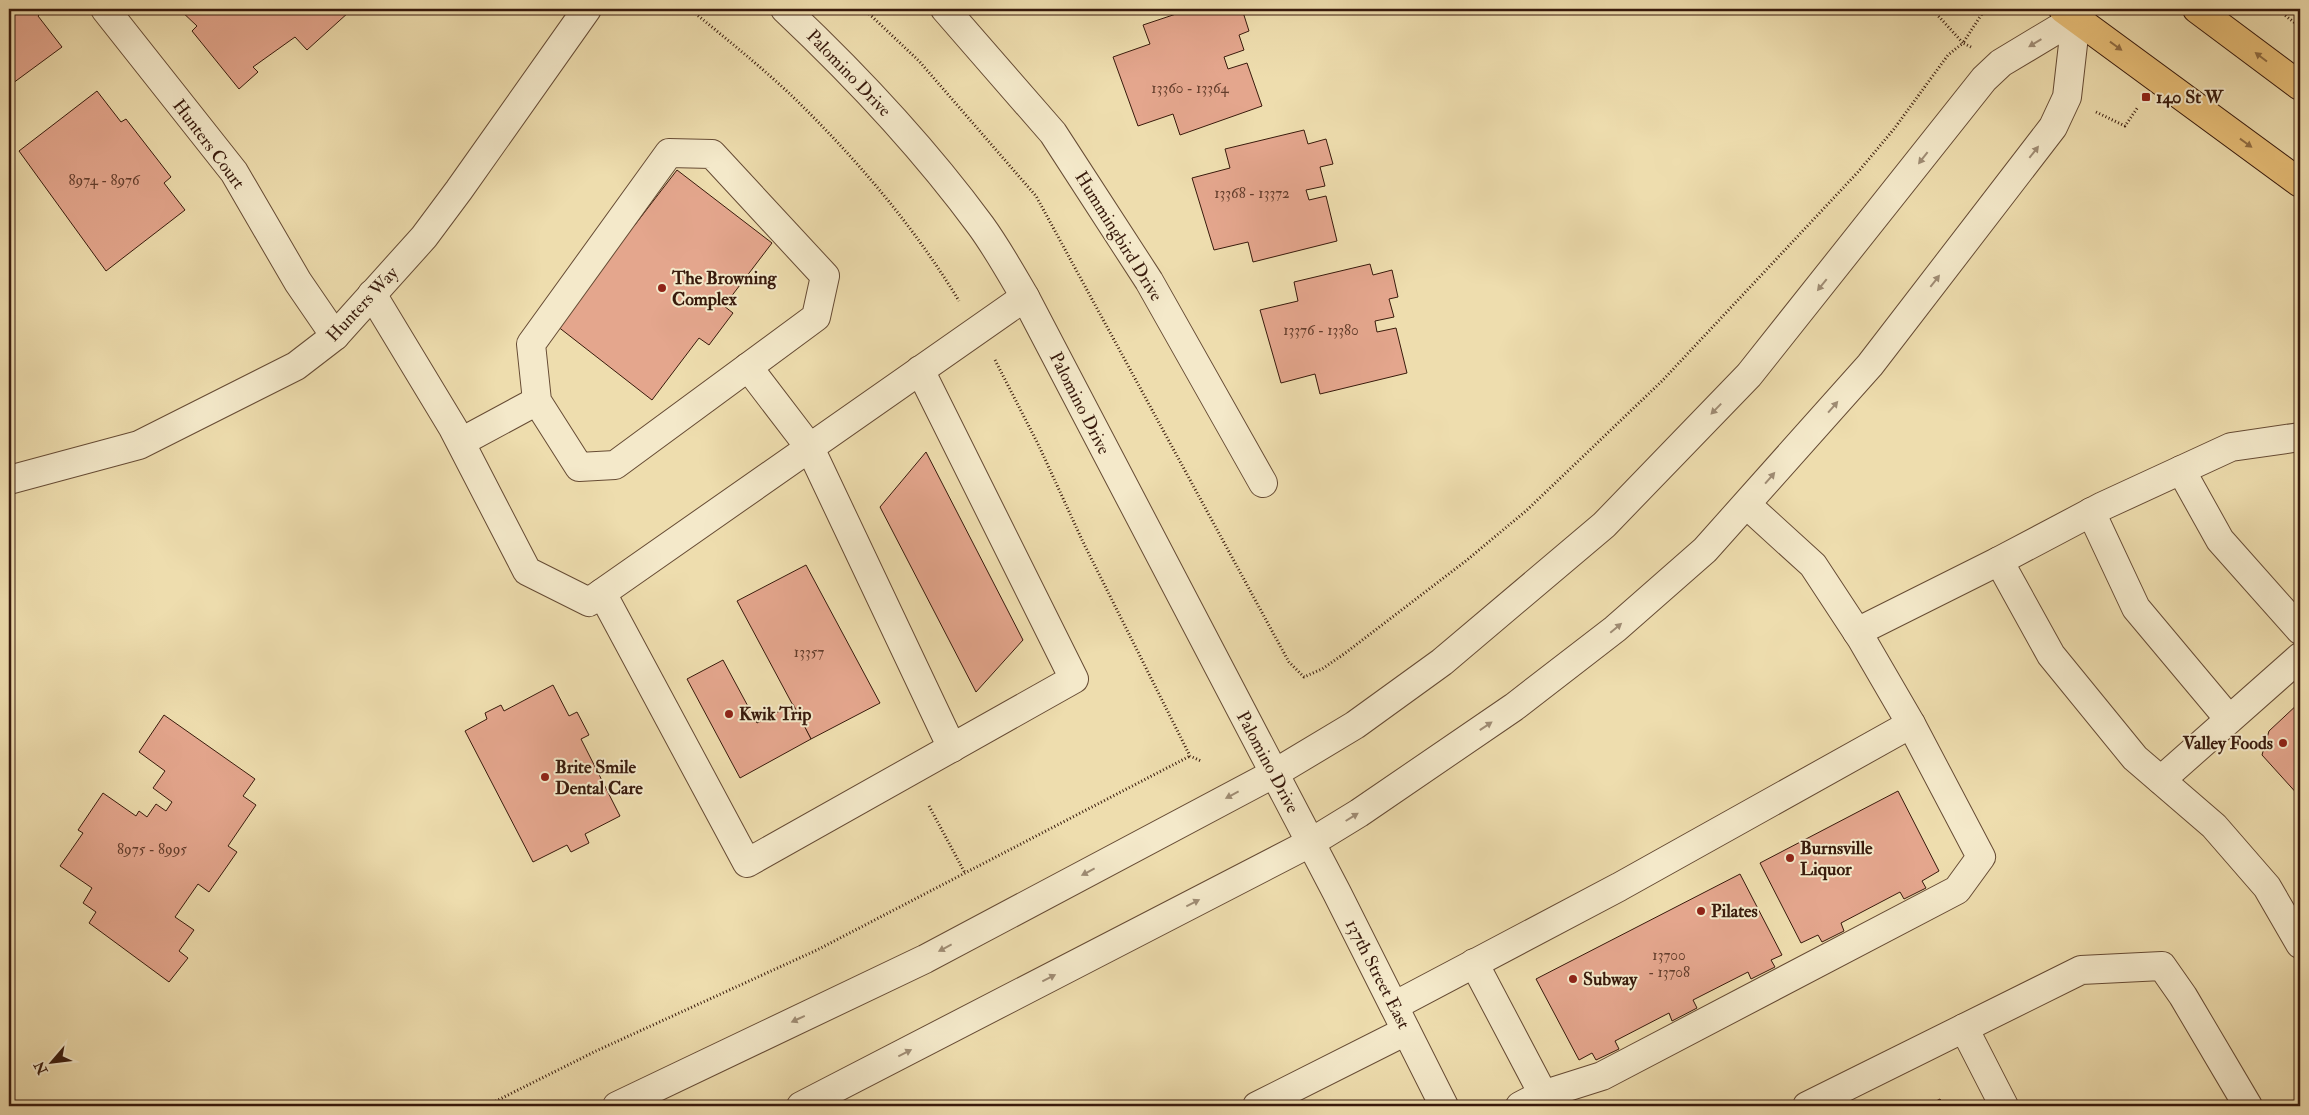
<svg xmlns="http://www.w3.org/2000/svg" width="2309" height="1115" viewBox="0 0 2309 1115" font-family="'IM FELL Double Pica',serif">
<rect width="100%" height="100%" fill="#eeddae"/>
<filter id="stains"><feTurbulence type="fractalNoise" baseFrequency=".004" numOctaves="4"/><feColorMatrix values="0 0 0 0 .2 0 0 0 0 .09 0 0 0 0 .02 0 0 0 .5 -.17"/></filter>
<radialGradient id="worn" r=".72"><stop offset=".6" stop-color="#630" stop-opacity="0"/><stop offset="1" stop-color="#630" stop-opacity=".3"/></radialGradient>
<g fill="#e4a68d" stroke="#381a0c">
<path d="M9 9H45L38 16 62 47 9 86Z"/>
<path d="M179 9H346L349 12 307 50 295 37 253 67 258 72 239 89 192 31 197 26Z"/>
<path d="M1191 9H1222L1224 14 1242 9 1249 31 1239 35 1244 50 1224 57 1228 69 1247 63 1262 106 1180 135 1173 114 1138 126 1113 57 1150 44 1143 25Z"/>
<path d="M97 91 121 122 126 119 171 177 164 183 185 210 106 271 19 151Z"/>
<path d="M1304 130 1308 144 1326 139 1333 164 1320 167 1325 186 1306 190 1309 200 1326 196 1337 241 1253 262 1248 242 1214 250 1192 178 1230 168 1225 149Z"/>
<path d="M677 170 772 243 724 306 733 313 709 345 699 338 652 400 557 326 628 221 634 226Z"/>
<path d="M1370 264 1373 275 1392 270 1398 297 1389 299 1394 317 1375 321 1377 332 1396 328 1407 373 1320 394 1315 374 1281 383 1260 310 1298 301 1294 282Z"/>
<path d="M926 452 1023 640 976 692 880 507Z"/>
<path d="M806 565 880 703 811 739 737 601Z"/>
<path d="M723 660 757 723 793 704 811 739 740 778 687 679Z"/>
<path d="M553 685 569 716 577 712 589 735 581 739 620 816 585 834 589 843 571 852 567 845 533 862 465 731 487 719 485 713 501 705 504 711Z"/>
<path d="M2300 702V797L2262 755 2269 731Z"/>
<path d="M164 715 255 779 243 796 256 805 228 846 237 852 209 892 198 884 175 917 194 930 179 951 188 958 169 982 89 923 96 912 83 903 92 888 60 866 83 833 78 830 103 793 136 816 139 811 147 817 156 804 166 811 172 802 153 788 165 771 139 752Z"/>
<path d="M1898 791 1939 871 1922 881 1926 888 1904 899 1900 892 1841 923 1844 931 1822 942 1818 935 1801 943 1760 863Z"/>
<path d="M1740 874 1782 955 1771 960 1775 967 1751 979 1748 972 1693 1000 1697 1008 1672 1021 1669 1013 1615 1041 1619 1049 1596 1060 1592 1053 1579 1060 1536 979Z"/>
<path d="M1940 1099 1944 1106H1926Z"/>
</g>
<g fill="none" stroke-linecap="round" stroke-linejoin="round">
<defs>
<g id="minor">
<path d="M105 9 234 172 298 282 335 336"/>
<path d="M785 9C856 76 923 147 981 226 997 248 1011 273 1025 297L1337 893 1444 1106"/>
<path d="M945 9 1053 133 1149 281 1263 483"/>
<path d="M372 294 453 428 527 571 589 602 1025 297"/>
<path d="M748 367 810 448 952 748"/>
<path d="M2300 437 2231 447 2103 506 1999 561 2051 655 2135 758 2214 826 2267 887 2300 944"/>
<path d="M461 442 537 401 579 467 615 465 816 317 825 276 712 154 669 153 531 344 537 401"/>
<path d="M2181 470 2220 540 2300 630"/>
<path d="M9 480 139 445 296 366 335 336 424 237 459 190 587 9"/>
<path d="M2091 512 2136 608 2229 719"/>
<path d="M602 593 747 863 1074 679 920 370"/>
<path d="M1857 632 1999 561"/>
<path d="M2161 780 2300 657"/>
<path d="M1474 963 1543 1094 1520 1106"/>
<path d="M1394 1006 1619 887 1911 724 1861 638 1813 565 1747 505"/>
<path d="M1964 1028 2004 1106"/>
<path d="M1542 1095 1602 1076 1957 890 1981 857 1911 724"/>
<path d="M617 1106 925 959 1275 773 1355 725 1442 662 1604 525 1749 375 1984 79 2001 63 2076 18 2083 9"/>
<path d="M801 1106 1310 843 1359 813 1514 707 1615 629 1705 550 1870 365 2053 127 2067 97 2076 18"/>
<path d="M1257 1106 1406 1031"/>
<path d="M1807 1106 2081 970 2162 966 2183 996 2248 1106"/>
</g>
<g id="major">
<path d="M2063 9 2300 183"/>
<path d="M2197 9 2300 86"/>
</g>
</defs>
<use href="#minor" stroke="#664b34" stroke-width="30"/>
<use href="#major" stroke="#381a0c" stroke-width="30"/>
<g stroke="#381a0c" stroke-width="3" stroke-dasharray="1 2.5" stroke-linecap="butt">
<path d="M690 9C724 37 759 65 791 95 854 156 914 226 959 301"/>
<path d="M864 9 919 61 1036 196 1272 631 1289 662 1304 677 1322 669 1344 654 1467 560 1527 510 1662 381 1858 172 1894 129 1948 55 1963 43 1932 9"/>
<path d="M2277 9 2300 27"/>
<path d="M1971 47 1963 43 1985 9"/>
<path d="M2096 112 2125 126 2138 107"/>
<path d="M995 360 1039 446 1083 542 1190 756 1201 761"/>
<path d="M929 806 965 873"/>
<path d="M486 1106 596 1051 817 950 1190 756"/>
</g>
<use href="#minor" stroke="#f4e9ca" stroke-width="28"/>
<use href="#major" stroke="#e7be77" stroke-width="28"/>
</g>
<defs><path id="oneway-solid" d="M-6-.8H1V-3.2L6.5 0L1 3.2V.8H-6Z" transform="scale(1.25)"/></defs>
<g fill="#9f8c74">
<use href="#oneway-solid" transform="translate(2035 43) rotate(149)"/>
<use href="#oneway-solid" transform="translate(2034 152) rotate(-52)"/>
<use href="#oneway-solid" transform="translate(1923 158) rotate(128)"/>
<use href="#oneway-solid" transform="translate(1935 281) rotate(-52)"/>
<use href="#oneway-solid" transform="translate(1822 285) rotate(129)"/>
<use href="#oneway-solid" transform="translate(1833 407) rotate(-49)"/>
<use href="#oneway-solid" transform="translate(1716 409) rotate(134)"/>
<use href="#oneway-solid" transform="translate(1770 478) rotate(-49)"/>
<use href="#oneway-solid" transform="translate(1616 628) rotate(-40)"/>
<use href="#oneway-solid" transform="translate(1486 726) rotate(-34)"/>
<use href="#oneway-solid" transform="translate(1232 795) rotate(152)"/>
<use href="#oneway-solid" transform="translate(1352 817) rotate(-32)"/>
<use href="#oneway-solid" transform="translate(1088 872) rotate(152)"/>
<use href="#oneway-solid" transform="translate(1193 903) rotate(-27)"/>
<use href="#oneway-solid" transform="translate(945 948) rotate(152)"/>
<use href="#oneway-solid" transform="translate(1049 978) rotate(-27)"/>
<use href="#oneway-solid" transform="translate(798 1019) rotate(155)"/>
<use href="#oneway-solid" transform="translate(905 1053) rotate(-27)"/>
</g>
<g fill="#906c42">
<use href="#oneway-solid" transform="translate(2116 46) rotate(36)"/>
<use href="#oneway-solid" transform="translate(2261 57) rotate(-143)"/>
<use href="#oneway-solid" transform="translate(2246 143) rotate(36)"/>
</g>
<g fill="#8f2418" stroke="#f4e9ca" stroke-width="2">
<rect x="2141" y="92" width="10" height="10" rx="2.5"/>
<circle cx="662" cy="288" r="5"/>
<circle cx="729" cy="714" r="5"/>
<circle cx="2283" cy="743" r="5"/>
<circle cx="545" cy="777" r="5"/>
<circle cx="1790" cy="858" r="5"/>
<circle cx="1701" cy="911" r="5"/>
<circle cx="1573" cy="979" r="5"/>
</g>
<g text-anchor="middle" stroke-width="4" stroke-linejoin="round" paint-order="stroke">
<g font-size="15" fill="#633d2c">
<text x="1190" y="93">13360 - 13364</text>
<text x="104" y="185">8974 - 8976</text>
<text x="1252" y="198">13368 - 13372</text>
<text x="1321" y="335">13376 - 13380</text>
<text x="809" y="657">13357</text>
<text x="152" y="854">8975 - 8995</text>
<text x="1669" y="960">13700<tspan x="1669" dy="17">- 13708</tspan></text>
</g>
<g font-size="18" fill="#381a0c" stroke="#f4e9ca">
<text transform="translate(849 73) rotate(46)" y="6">Palomino Drive</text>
<text transform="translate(209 144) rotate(53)" y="6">Hunters Court</text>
<text transform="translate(1119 236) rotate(58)" y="6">Hummingbird Drive</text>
<text transform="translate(362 304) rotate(-47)" y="6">Hunters Way</text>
<text transform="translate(1080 403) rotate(63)" y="6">Palomino Drive</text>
<text transform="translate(1268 762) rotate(62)" y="6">Palomino Drive</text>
<text transform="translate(1378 974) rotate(63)" y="6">137th Street East</text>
</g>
<g font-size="18" font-weight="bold" fill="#381a0c" stroke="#f4e9ca" text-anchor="start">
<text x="2156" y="103">140 St W</text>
<text x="672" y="284">The Browning<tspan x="672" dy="21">Complex</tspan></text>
<text x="739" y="720">Kwik Trip</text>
<text x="2273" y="749" text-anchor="end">Valley Foods</text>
<text x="555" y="773">Brite Smile<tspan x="555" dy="21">Dental Care</tspan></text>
<text x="1800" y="854">Burnsville<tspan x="1800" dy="21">Liquor</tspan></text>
<text x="1711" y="917">Pilates</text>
<text x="1583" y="985">Subway</text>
</g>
</g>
<rect width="2309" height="1115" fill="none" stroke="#eeddae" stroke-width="30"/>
<rect x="10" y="10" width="2289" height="1095" fill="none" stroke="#381a0c" stroke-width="2.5"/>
<rect x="15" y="15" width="2279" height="1085" fill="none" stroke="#381a0c"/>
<g transform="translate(52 1062) rotate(242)" stroke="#f4e9ca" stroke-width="4" paint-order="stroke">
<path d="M0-4L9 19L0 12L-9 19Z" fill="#381a0c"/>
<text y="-8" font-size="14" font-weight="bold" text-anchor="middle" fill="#381a0c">N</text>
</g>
<rect width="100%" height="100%" filter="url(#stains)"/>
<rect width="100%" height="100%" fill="url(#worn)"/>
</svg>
